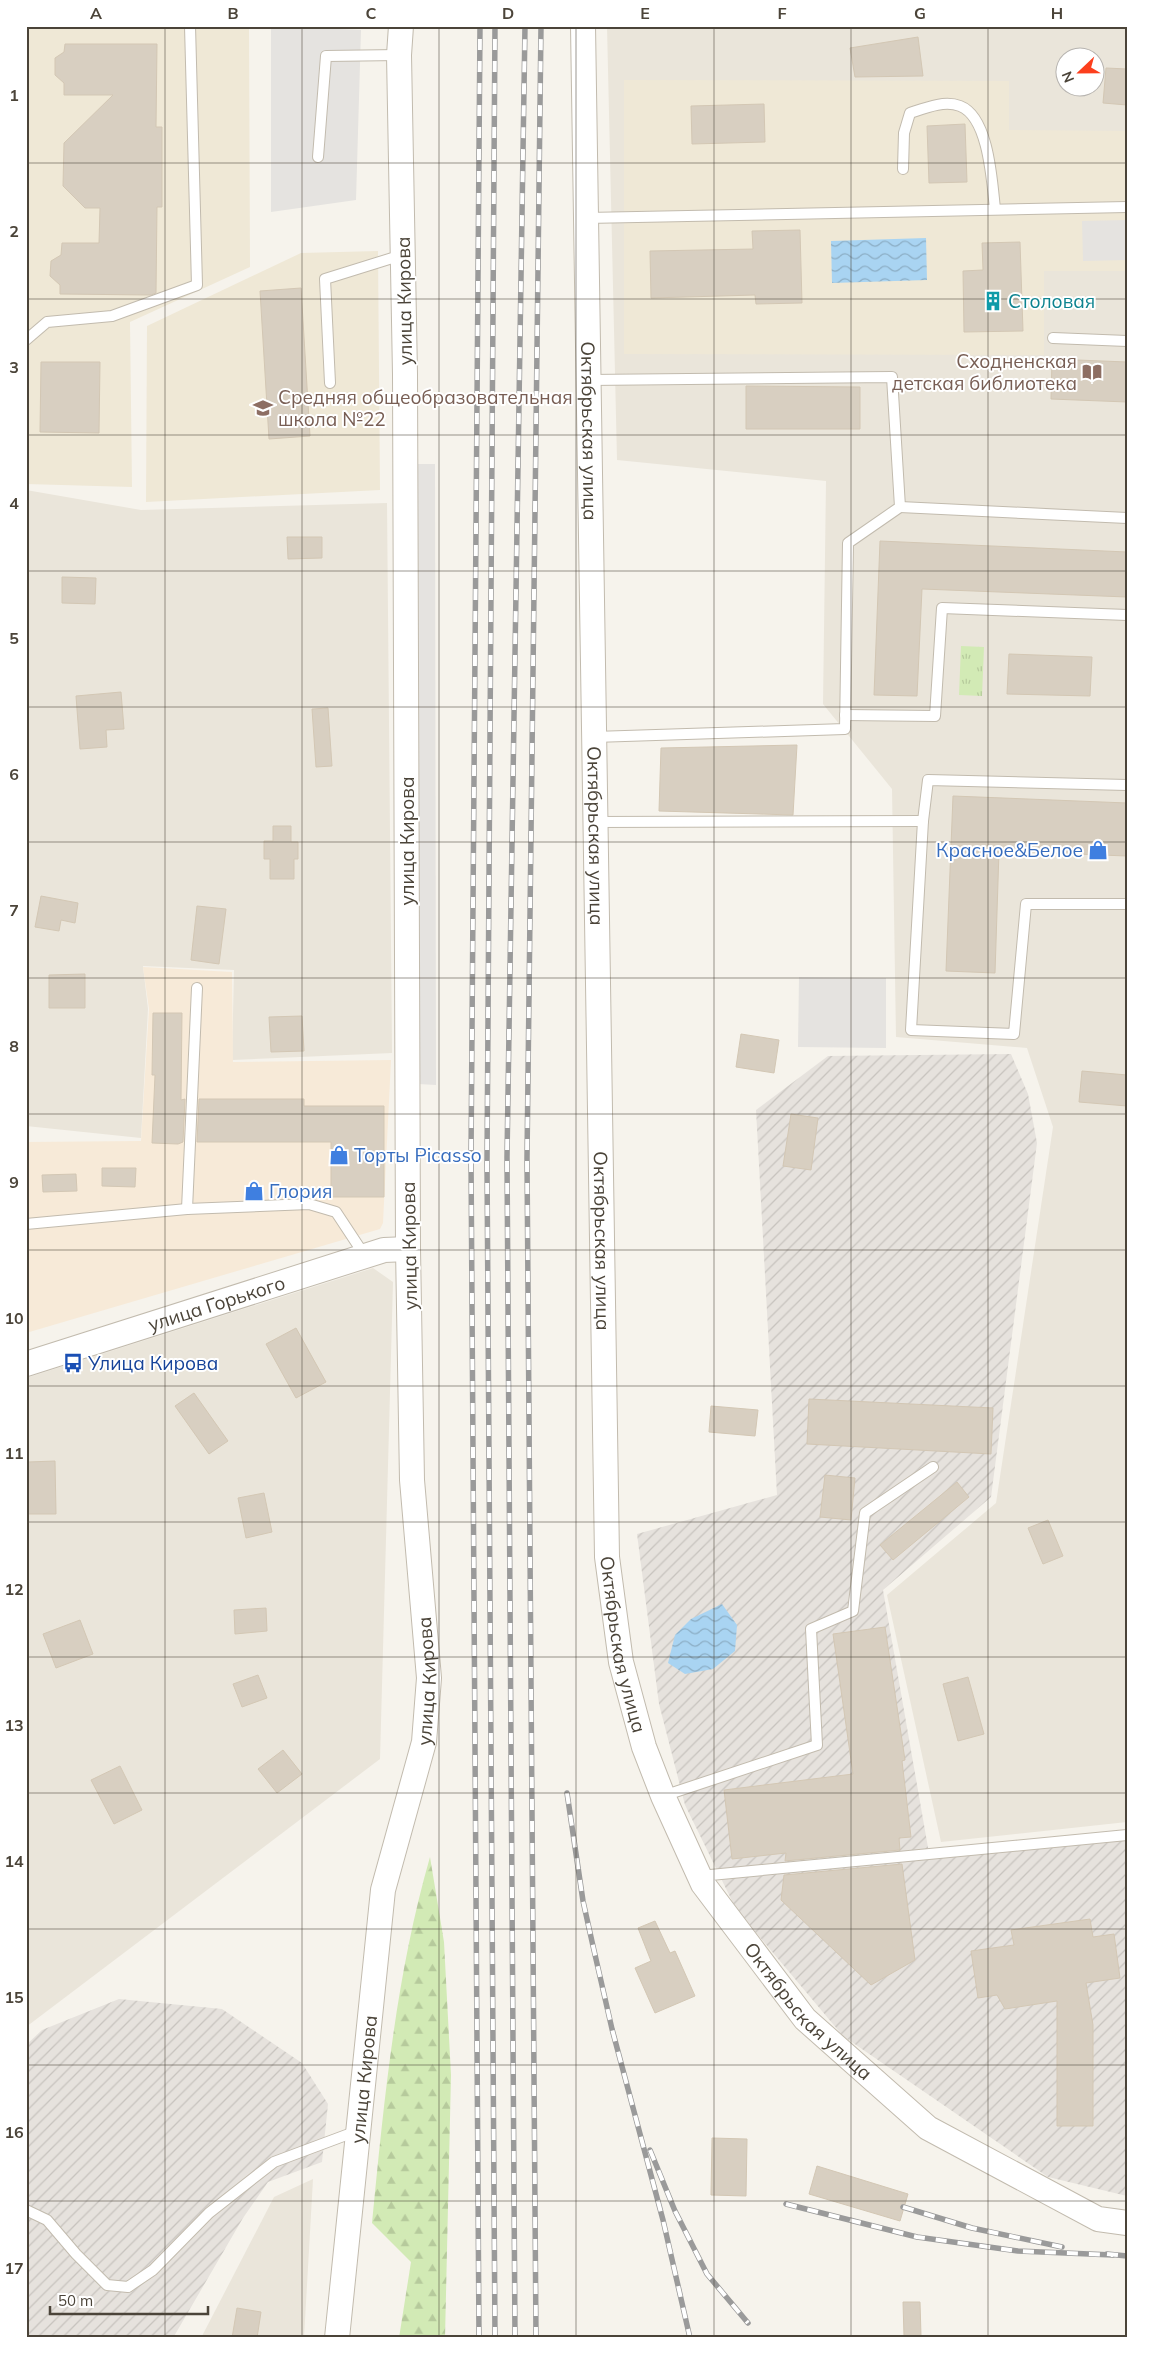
<svg xmlns="http://www.w3.org/2000/svg" width="1153" height="2364" viewBox="0 0 1153 2364" font-family="Mulish,sans-serif">
<defs>
<pattern id="industrial-furrows" width="10" height="10" patternUnits="userSpaceOnUse" patternTransform="scale(1.25)"><rect width="10" height="10" fill="#e6e2dd"/><path d="M-1 1l2-2M0 10L10 0M9 11l2-2" fill="none" stroke="#c7c3be"/></pattern>
<pattern id="forest-firs" width="22" height="20" patternUnits="userSpaceOnUse" patternTransform="scale(1.25)"><rect width="22" height="20" fill="#d2eab5"/><path d="M5 1l3.5 6h-7zM16 11l3.5 6h-7z" fill="#b6ca9c"/></pattern>
<pattern id="park-tufts" width="24" height="20" patternUnits="userSpaceOnUse" patternTransform="scale(1.25)"><rect width="24" height="20" fill="#d2eab5"/><path d="M3 7l-1-3M5 7V3M7 7l1-3M15 17l-1-3M17 17v-4M19 17l1-3" fill="none" stroke="#b6ca9c"/></pattern>
<pattern id="water-waves" width="16" height="10" patternUnits="userSpaceOnUse" patternTransform="scale(1.25)"><rect width="16" height="10" fill="#a9d4f2"/><path d="M0 5q4-4 8 0t8 0" fill="none" stroke="#8caec5"/></pattern>
</defs>
<rect width="100%" height="100%" fill="#f6f3ec"/>
<g fill="#eae5da" fill-rule="evenodd">
<path d="M607 26H1127V1822L941 1842 887 1595 996 1503 1053 1127 1027 1048 896 1037 892 789 823 704 826 481 617 460ZM1066 58H1096V88H1066Z"/>
<path d="M26 490 141 510 387 503 392 1053 232 1060 234 970 143 966 148 1009 141 1138 26 1126Z"/>
<path d="M373 1268 393 1282 380 1759 26 2027V1378Z"/>
<path d="M313 2179 304 2338H201L274 2197Z"/>
</g>
<path fill="#f7ead8" d="M143 967 232 972 233 1062 391 1060 383 1223 380 1229 26 1333V1142L141 1141 149 1009Z"/>
<g fill="url(#industrial-furrows)">
<path d="M1011 1054 1028 1094 1037 1143 991 1497 883 1590 930 1859 1127 1840V2196L1048 2177 843 2036 736 1909 685 1805 659 1704 637 1534 777 1495 756 1110 828 1056Z"/>
<path d="M119 1999 222 2009 302 2063 328 2104 322 2162 268 2182 243 2218 173 2338H26V2045L42 2030Z"/>
</g>
<g fill="#efe8d6">
<path d="M26 26 249 28 250 267 130 322 132 487 26 484Z"/>
<path d="M624 80 1009 81V130L1127 131V271H1044V355L624 354Z"/>
<path d="M378 251 380 490 146 502 147 326 301 253Z"/>
</g>
<path fill="url(#forest-firs)" d="M430 1857 444 1942 451 2075 445 2338H399L411 2262 372 2223C384 2100 396 1975 430 1857Z"/>
<path fill="url(#park-tufts)" d="M961 646 984 647 982 696 959 695Z"/>
<g fill="#e5e3e0">
<path d="M271 26 361 30 356 200 271 212Z"/>
<path d="M1127 220V260L1083 261 1082 221Z"/>
<path d="M418 464H435L436 1085 418 1084Z"/>
<path d="M799 977 886 978V1048L798 1047Z"/>
</g>
<g fill="url(#water-waves)">
<path d="M926 238 927 280 832 283 831 241Z"/>
<path d="M722 1604 737 1625 735 1651 713 1669 685 1674 668 1663 675 1635 691 1619Z"/>
</g>
<g fill="#d8cfc1" stroke="#d3c7b4">
<path d="M918 37 923 76 855 77 850 48Z"/>
<path d="M65 44H157L156 127H162V207H157L156 293 151 295 60 294V285L50 276 51 261 61 255 62 243H99L100 208H85L63 186 64 143 113 95H64V83L55 75V58L64 52Z"/>
<path d="M1106 68 1127 69V105L1103 103Z"/>
<path d="M764 104 765 142 692 144 691 106Z"/>
<path d="M965 124 967 182 929 183 927 126Z"/>
<path d="M800 230 802 303 756 304 755 295 651 298 650 251 753 249 752 231Z"/>
<path d="M1020 242 1023 331 964 332 963 271 983 270 982 243Z"/>
<path d="M301 288 310 436 269 439 260 291Z"/>
<path d="M1052 359 1127 362V402L1051 399Z"/>
<path d="M41 362H100L99 433 40 432Z"/>
<path d="M746 386 860 387V429H746Z"/>
<path d="M287 537H322V558L288 559Z"/>
<path d="M880 541 1127 552V597L922 589 917 696 874 695Z"/>
<path d="M62 577 96 578 95 604 62 603Z"/>
<path d="M1009 654 1092 657 1090 696 1007 694Z"/>
<path d="M121 692 124 729 106 730 107 747 80 749 76 696Z"/>
<path d="M328 708 332 766 316 767 312 709Z"/>
<path d="M797 745 793 815 659 811 661 748Z"/>
<path d="M953 796 1127 803V856L999 851 995 973 946 971Z"/>
<path d="M273 826H291V842H298V859H294V879H270V859H264V841H273Z"/>
<path d="M41 896 78 903 75 923 61 920 59 931 35 927Z"/>
<path d="M197 906 226 909 219 964 191 960Z"/>
<path d="M85 974V1008H49V975Z"/>
<path d="M153 1013H182L181 1100 185 1099 183 1142 178 1144 152 1143 155 1075H152Z"/>
<path d="M302 1016 304 1051 271 1052 269 1017Z"/>
<path d="M741 1034 779 1040 774 1073 736 1067Z"/>
<path d="M1082 1071 1127 1075V1106L1079 1102Z"/>
<path d="M199 1099H304V1106H384V1197H331V1142H197Z"/>
<path d="M791 1114 818 1118 811 1170 783 1166Z"/>
<path d="M102 1168H136L135 1187 102 1186Z"/>
<path d="M76 1174 77 1191 43 1192 42 1175Z"/>
<path d="M296 1328 326 1382 296 1398 266 1344Z"/>
<path d="M194 1393 228 1441 209 1454 175 1406Z"/>
<path d="M809 1399 993 1408 991 1454 807 1444Z"/>
<path d="M711 1406 758 1410 755 1436 709 1432Z"/>
<path d="M55 1461 56 1514H28V1462Z"/>
<path d="M825 1475 855 1478 851 1520 820 1517Z"/>
<path d="M957 1482 969 1497 893 1560 880 1545Z"/>
<path d="M264 1493 272 1532 246 1538 238 1498Z"/>
<path d="M1048 1520 1063 1556 1043 1564 1028 1528Z"/>
<path d="M266 1608 267 1631 235 1634 234 1610Z"/>
<path d="M80 1620 93 1654 56 1668 43 1634Z"/>
<path d="M885 1627 905 1760 902 1761 911 1837 899 1838 900 1850 785 1861 786 1853 732 1859 724 1790 853 1774 833 1634Z"/>
<path d="M258 1675 267 1698 242 1707 233 1684Z"/>
<path d="M968 1677 984 1734 958 1741 943 1684Z"/>
<path d="M283 1750 302 1774 277 1793 258 1769Z"/>
<path d="M120 1766 142 1810 114 1824 91 1780Z"/>
<path d="M902 1864 915 1960 871 1985 781 1900 784 1875Z"/>
<path d="M1090 1919 1093 1937 1114 1934 1120 1978 1086 1983 1093 2025V2126H1057V2001L1005 2009 997 1995 978 1998 971 1951 1014 1945 1011 1930Z"/>
<path d="M655 1921 670 1953 675 1951 695 1996 655 2013 635 1968 651 1961 638 1928Z"/>
<path d="M712 2138 747 2139 746 2196 711 2195Z"/>
<path d="M817 2166 908 2194 900 2221 809 2194Z"/>
<path d="M903 2302H920L921 2336H904Z"/>
<path d="M237 2308 261 2312 257 2338H232Z"/>
</g>
<g fill="none" stroke-linecap="round" stroke-linejoin="round">
<defs>
<g id="service">
<path d="M318 157 326 56 399 55"/>
<path d="M903 169 904 133 910 113C925 108 944 100 960 106 989 117 992 182 995 209"/>
<path d="M586 218 1127 207"/>
<path d="M1053 338 1127 341"/>
<path d="M26 340 47 322 112 316 197 285 190 26"/>
<path d="M588 380 892 377 900 507 848 543 845 729 594 737"/>
<path d="M330 383 325 279 402 255"/>
<path d="M900 507 1127 518"/>
<path d="M845 715 935 716 942 608 1127 615"/>
<path d="M1127 785 928 780 923 821 911 1030 1014 1034 1026 904H1127"/>
<path d="M595 822 923 821"/>
<path d="M187 1209 197 988"/>
<path d="M26 1224 187 1209 309 1204 336 1212 365 1256"/>
<path d="M663 1796 817 1745 811 1629 853 1611 865 1513 933 1467"/>
<path d="M700 1876 1127 1835"/>
<path d="M26 2210 47 2220 76 2254 107 2285 128 2287 153 2270 209 2213 274 2162 357 2131"/>
</g>
<g id="tertiary">
<path id="s1" d="M583 26 607 1557 621 1662 644 1747 663 1796 703 1884 805 2019 928 2128 1098 2219 1127 2223"/>
<path id="s2" d="M26 1364 384 1250 408 1249"/>
<path id="s3" d="M337 2338 383 1890 424 1742 429 1678 412 1480 408 1249 405 374 399 55 401 26"/>
</g>
</defs>
<use href="#service" stroke="#c2bbae" stroke-width="12"/>
<use href="#tertiary" stroke="#c2bbae" stroke-width="26"/>
<use href="#service" stroke="#fff" stroke-width="10"/>
<use href="#tertiary" stroke="#fff" stroke-width="24"/>
<defs>
<g id="rail">
<path d="M567 1793 583 1901 593 1946 612 2029 663 2220 690 2338"/>
<path d="M650 2150 675 2211 707 2274 748 2323"/>
<path d="M786 2204 917 2237 1018 2251 1113 2255"/>
<path d="M903 2207 972 2228 1062 2247"/>
<path d="M1107 2254 1127 2256"/>
<path d="M479 2338 471 1157 480 26"/>
<path d="M495 2338 487 1163 495 26"/>
<path d="M515 2338 507 1157 525 26"/>
<path d="M536 2338 527 1158 541 26"/>
</g>
</defs>
<use href="#rail" stroke="#9a9a9a" stroke-width="5.5"/>
<use href="#rail" stroke="#fff" stroke-width="4" stroke-dasharray="11" stroke-linecap="butt"/>
</g>
<path fill="none" stroke="#4b4439" stroke-width="1" stroke-opacity="0.55" d="M165 26V2338M302 26V2338M439 26V2338M576 26V2338M714 26V2338M851 26V2338M988 26V2338M26 163H1127M26 299H1127M26 435H1127M26 571H1127M26 707H1127M26 842H1127M26 978H1127M26 1114H1127M26 1250H1127M26 1386H1127M26 1522H1127M26 1657H1127M26 1793H1127M26 1929H1127M26 2065H1127M26 2201H1127"/>
<defs>
<symbol id="building-bare" viewBox="-9 -9 18 18"><path d="M-4-6H4V6H1V3H-1V6H-4ZM-2.5-4.3h1.7v1.8h-1.7ZM.8-4.3h1.7v1.8H.8ZM-2.5-1h1.7V.8h-1.7ZM.8-1h1.7V.8H.8Z" fill="#0f9aa8" stroke="#fff" stroke-width="2.5" paint-order="stroke"/></symbol>
<symbol id="library-bare" viewBox="-9 -9 18 18"><path d="M-6-4Q-3-5.5-.7-3.5V5Q-3 3-6 4ZM6-4Q3-5.5 .7-3.5V5Q3 3 6 4Z" fill="#8d6e63" stroke="#fff" stroke-width="2.5" paint-order="stroke"/></symbol>
<symbol id="school-bare" viewBox="-9 -9 18 18"><path d="M0-5L7-2L0 1L-7-2ZM-4 1L0 2.5L4 1V4Q0 6-4 4Z" fill="#8d6e63" stroke="#fff" stroke-width="2.5" paint-order="stroke"/></symbol>
<symbol id="shop-bare" viewBox="-9 -9 18 18"><path d="M-5-2.5h2.3a2.7 3.5 0 0 1 5.4 0H5L5.5 6h-11ZM-1.5-2.5h3a1.5 2.3 0 0 0-3 0Z" fill="#3f7fe0" stroke="#fff" stroke-width="2.5" paint-order="stroke"/></symbol>
<symbol id="bus-bare" viewBox="-9 -9 18 18"><path d="M-5-6H5V4H4V6H2V4H-2V6H-4V4H-5ZM-3.5-4V0h7V-4ZM-3.5 1.2v1.5H-2V1.2ZM2 1.2v1.5H3.5V1.2Z" fill="#1a4fb4" stroke="#fff" stroke-width="2.5" paint-order="stroke"/></symbol>
</defs>
<g fill-rule="evenodd">
<use href="#building-bare" x="979" y="287" width="28" height="28"/>
<use href="#library-bare" x="1078" y="358" width="28" height="28"/>
<use href="#school-bare" x="249" y="394" width="28" height="28"/>
<use href="#shop-bare" x="1084" y="836" width="28" height="28"/>
<use href="#shop-bare" x="325" y="1141" width="28" height="28"/>
<use href="#shop-bare" x="240" y="1177" width="28" height="28"/>
<use href="#bus-bare" x="59" y="1349" width="28" height="28"/>
</g>
<g text-anchor="middle" stroke-width="4" stroke-linejoin="round" paint-order="stroke">
<g font-size="19" fill="#4b4439" stroke="#fff">
<text transform="translate(404 301) rotate(-91)" y="7">улица Кирова</text>
<text dy="7" stroke="none"><textPath href="#s1" startOffset="405">Октябрьская улица</textPath></text>
<text dy="7" stroke="none"><textPath href="#s1" startOffset="810">Октябрьская улица</textPath></text>
<text transform="translate(407 841) rotate(-90)" y="7">улица Кирова</text>
<text dy="7" stroke="none"><textPath href="#s1" startOffset="1215">Октябрьская улица</textPath></text>
<text transform="translate(409 1246) rotate(-91)" y="7">улица Кирова</text>
<text dy="7" stroke="none"><textPath href="#s2" startOffset="200">улица Горького</textPath></text>
<text dy="7" stroke="none"><textPath href="#s1" startOffset="1620">Октябрьская улица</textPath></text>
<text dy="7" stroke="none"><textPath href="#s3" startOffset="665">улица Кирова</textPath></text>
<text dy="7" stroke="none"><textPath href="#s1" startOffset="2040">Октябрьская улица</textPath></text>
<text dy="7" stroke="none"><textPath href="#s3" startOffset="260">улица Кирова</textPath></text>
</g>
<g font-size="19" fill="#0d838f" stroke="#fff" text-anchor="start">
<text x="1008" y="308">Столовая</text>
</g>
<g font-size="19" fill="#785e54" stroke="#fff" text-anchor="end">
<text x="1077" y="368">Сходненская<tspan x="1077" dy="22">детская библиотека</tspan></text>
<text x="278" y="404" text-anchor="start">Средняя общеобразовательная<tspan x="278" dy="22">школа №22</tspan></text>
</g>
<g font-size="19" fill="#366cbe" stroke="#fff" text-anchor="start">
<text x="1083" y="857" text-anchor="end">Красное&amp;Белое</text>
<text x="354" y="1162">Торты Picasso</text>
<text x="269" y="1198">Глория</text>
</g>
<g font-size="19" fill="#164399" stroke="#fff" text-anchor="start">
<text x="88" y="1370">Улица Кирова</text>
</g>
</g>
<rect width="1153" height="2364" fill="none" stroke="#ffffff" stroke-width="55"/>
<g transform="translate(1080 72) rotate(248)"><circle r="24" fill="#ffffff" stroke="#b7b4b0"/>
<path d="M0-4L9 19L0 12L-9 19Z" fill="#fc3f1d"/>
<text y="-8" font-size="14" font-weight="bold" text-anchor="middle" fill="#4b4439">N</text>
</g>
<path d="M50 2306v8h158v-8" fill="none" stroke="#4b4439" stroke-width="2.5"/>
<text x="58" y="2306" font-size="15" fill="#4b4439" stroke="#ffffff" stroke-width="4" paint-order="stroke">50 m</text>
<rect x="28" y="28" width="1098" height="2308" fill="none" stroke="#4b4439" stroke-width="2"/>
<g font-size="16" text-anchor="middle" font-weight="bold" fill="#4b4439">
<text x="96" y="19">A</text>
<text x="233" y="19">B</text>
<text x="371" y="19">C</text>
<text x="508" y="19">D</text>
<text x="645" y="19">E</text>
<text x="782" y="19">F</text>
<text x="920" y="19">G</text>
<text x="1057" y="19">H</text>
<text x="14" y="101">1</text>
<text x="14" y="237">2</text>
<text x="14" y="373">3</text>
<text x="14" y="509">4</text>
<text x="14" y="644">5</text>
<text x="14" y="780">6</text>
<text x="14" y="916">7</text>
<text x="14" y="1052">8</text>
<text x="14" y="1188">9</text>
<text x="14" y="1324">10</text>
<text x="14" y="1459">11</text>
<text x="14" y="1595">12</text>
<text x="14" y="1731">13</text>
<text x="14" y="1867">14</text>
<text x="14" y="2003">15</text>
<text x="14" y="2138">16</text>
<text x="14" y="2274">17</text>
</g>
</svg>
